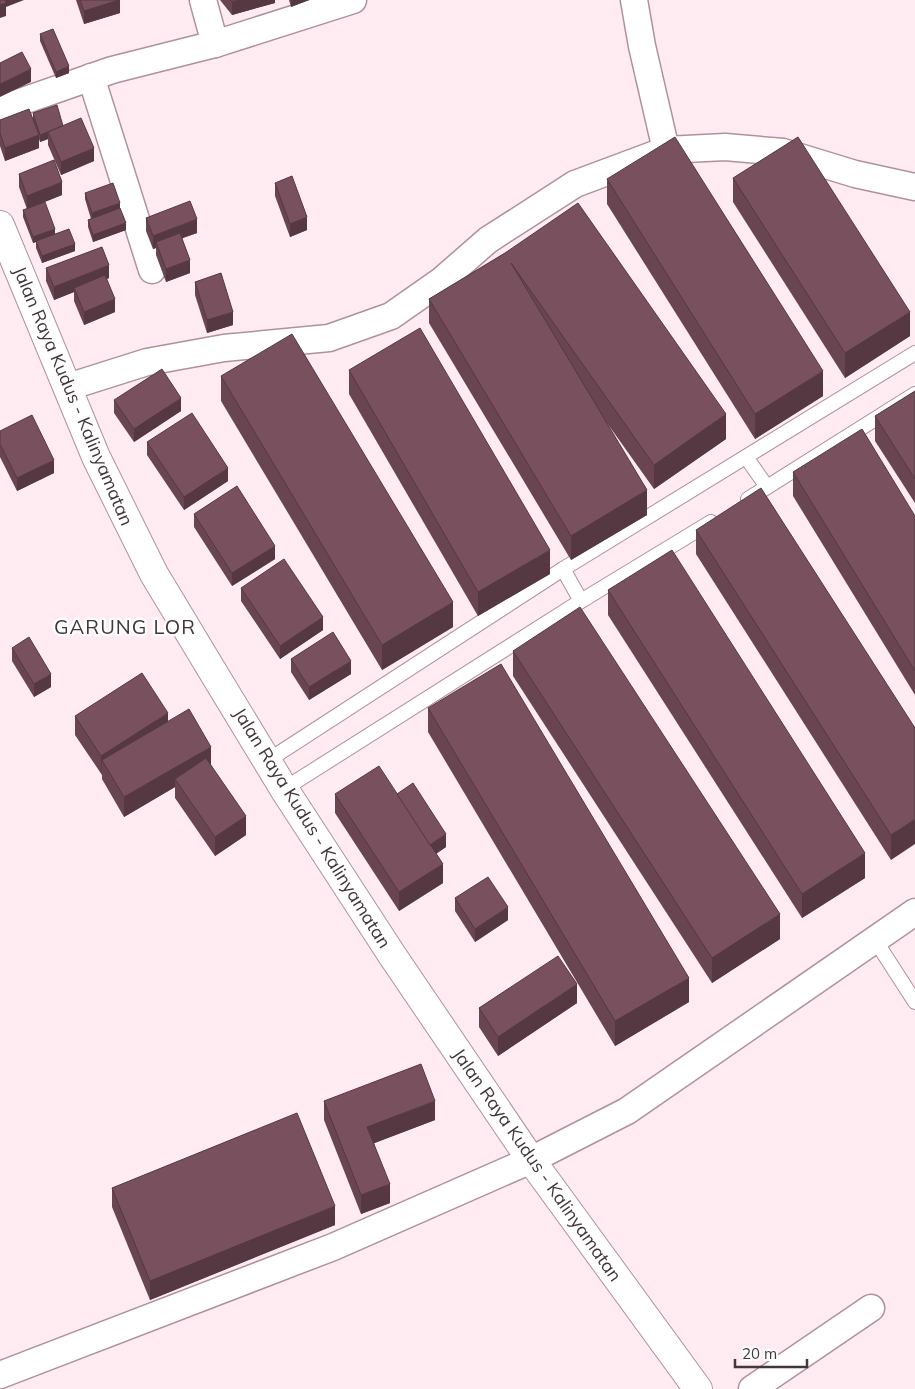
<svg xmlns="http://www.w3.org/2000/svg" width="915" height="1389" viewBox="0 0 915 1389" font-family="Mulish,sans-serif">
<rect width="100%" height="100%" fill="#ffebf1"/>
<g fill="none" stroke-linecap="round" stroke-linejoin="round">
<defs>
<g id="lane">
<path d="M746 457 767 487"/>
<path d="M748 499 915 394"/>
<path d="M563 569 581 601"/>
<path d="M267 761 563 569 915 353"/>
<path d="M284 789 581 601 711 522"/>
<path d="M875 940 915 1002"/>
</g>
<g id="street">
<path d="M203 0 215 44"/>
<path d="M634 0 642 46 666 150"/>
<path d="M91 77 152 270"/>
<path d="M0 109 112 70 215 44 353 0"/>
<path d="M68 387 147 362 224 348 329 338 391 316 441 281 488 240 575 184 666 150 725 147 783 152 855 174 915 187"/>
<path d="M0 1375 333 1247 531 1160 627 1111 915 912"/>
<path d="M752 1389 871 1308"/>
</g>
<path id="secondary" d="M0 225 96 457 154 574 210 667 284 789 392 955 531 1160 698 1389"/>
</defs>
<use href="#lane" stroke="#af919b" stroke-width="16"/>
<use href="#street" stroke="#af919b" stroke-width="29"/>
<use href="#secondary" stroke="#af919b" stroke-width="30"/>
<use href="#lane" stroke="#fff" stroke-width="14"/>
<use href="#street" stroke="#fff" stroke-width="26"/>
<use href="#secondary" stroke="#fff" stroke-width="28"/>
</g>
<g fill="#684551">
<path d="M76 0H120V13L84 24Z"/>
<path d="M220 0H275V3L232 15Z"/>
<path d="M289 0H309L291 7Z"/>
<path d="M40 34 69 73 56 78 40 41Z"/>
<path d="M33 113 63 126 94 161 61 175 48 145V139L40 142 39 139V148L5 161 0 146V120L33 118Z"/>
<path d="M19 174 62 195 27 209 19 187Z"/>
<path d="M733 178 910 336 845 378 733 202Z"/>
<path d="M607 179 823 396 755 439 607 204Z"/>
<path d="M275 183 307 230 290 237 275 196Z"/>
<path d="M85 193 120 209 126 230 93 242 88 227V220L91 219 85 199Z"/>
<path d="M23 210 55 234 75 251 42 263 36 248V242L33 243 23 217Z"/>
<path d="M146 218 197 233 182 238 190 273 166 282 156 255V248L153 249 146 231Z"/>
<path d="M505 253 726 439 654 489 607 423 647 515 571 560 429 323V299Z"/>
<path d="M46 268 109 278 107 279 115 312 84 325 74 301V292L54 300 46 281Z"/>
<path d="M195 282 233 325 207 333 195 295Z"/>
<path d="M349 370 550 574 478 616 349 394Z"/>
<path d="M221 376 453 627 382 670 221 401Z"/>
<path d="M915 391V503L875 441V416Z"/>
<path d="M114 400 181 411 134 442 114 413Z"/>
<path d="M0 431 54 473 17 491 0 457Z"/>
<path d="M147 442 228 481 184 510 147 455Z"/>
<path d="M793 472 915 516V695L793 496Z"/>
<path d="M194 514 275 559 232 586 194 527Z"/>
<path d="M696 530 915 728 891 860 696 554Z"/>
<path d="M241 588 323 630 280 659 241 601Z"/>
<path d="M608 590 865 878 802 918 608 615Z"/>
<path d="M12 648 51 687 34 697 12 661Z"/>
<path d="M513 651 780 939 712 983 513 676Z"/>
<path d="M291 659 351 674 309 700 291 672Z"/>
<path d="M428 708 689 1002 615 1046 428 732Z"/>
<path d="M75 716 168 721 211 765 246 835 215 856 175 798V787L124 817 102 779V775L75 735Z"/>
<path d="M335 794H397L446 847 436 854 443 883 399 911 335 813Z"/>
<path d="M455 898 508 920 475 942 455 911Z"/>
<path d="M577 1003 498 1056 479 1027V1008Z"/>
<path d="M324 1101 435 1120 374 1143 390 1203 361 1214 324 1120Z"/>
<path d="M112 1188 335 1225 150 1300 112 1207Z"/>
</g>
<g fill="#553842">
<path d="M3 0H24L6 7V16L0 18V5Z"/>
<path d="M120 0V13L84 24V11Z"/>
<path d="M240 0H275V3L232 15V2Z"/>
<path d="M291 0H309L291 7Z"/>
<path d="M69 66V73L56 78V72Z"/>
<path d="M31 69V82L0 97V84Z"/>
<path d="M48 133V139L40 142V135Z"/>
<path d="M39 135V148L5 161V148Z"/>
<path d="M94 148V161L61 175V162Z"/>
<path d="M62 182V195L27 209V196Z"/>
<path d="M120 203V210L92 220V213Z"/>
<path d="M307 217V230L290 237V224Z"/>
<path d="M197 219V233L158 247 156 242V248L153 249V236Z"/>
<path d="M126 223V230L93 242V235Z"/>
<path d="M55 229V235L33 243V237Z"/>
<path d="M75 244V251L42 263V256Z"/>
<path d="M190 260V273L166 282V269Z"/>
<path d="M109 265V278L76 291 74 288V292L54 300V287Z"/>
<path d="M115 299V312L84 325V312Z"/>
<path d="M233 312V325L207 333V320Z"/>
<path d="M910 312V336L845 378V353Z"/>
<path d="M823 371V396L755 439V414Z"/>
<path d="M181 398V411L134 442V429Z"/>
<path d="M726 414V439L654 489V465Z"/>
<path d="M54 460V473L17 491V478Z"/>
<path d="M228 468V481L184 510V497Z"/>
<path d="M647 490V515L571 560V536Z"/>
<path d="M275 546V559L232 586V573Z"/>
<path d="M550 550V574L478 616V592Z"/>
<path d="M453 602V627L382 670V645Z"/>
<path d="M323 617V630L280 659V646Z"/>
<path d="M351 661V674L309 700V687Z"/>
<path d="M51 674V687L34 697V684Z"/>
<path d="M168 713V732L102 760 101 775V756Z"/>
<path d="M211 747V766L175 779V787L124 817V797Z"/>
<path d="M246 816V835L215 856V837Z"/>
<path d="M915 819V844L891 860V835Z"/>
<path d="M446 834V847L428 859V846Z"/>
<path d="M865 853V878L802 918V894Z"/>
<path d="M443 864V883L399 911V892Z"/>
<path d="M508 907V920L475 942V929Z"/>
<path d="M780 914V939L712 983V958Z"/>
<path d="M689 978V1002L615 1046V1021Z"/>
<path d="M577 984V1003L498 1056V1037Z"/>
<path d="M435 1101V1120L367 1146V1127Z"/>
<path d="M390 1184V1203L361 1214V1195Z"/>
<path d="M335 1206V1225L150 1300V1281Z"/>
</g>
<g fill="#79505e" stroke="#553842">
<path d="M0 0H5L6 3 0 5Z"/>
<path d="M80 0H119L84 11Z"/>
<path d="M230 0H240L232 2Z"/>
<path d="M53 29 69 66 56 72 40 34Z"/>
<path d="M22 52 31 69 0 84V63Z"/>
<path d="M57 105 63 126 40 135 33 113Z"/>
<path d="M29 109 39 135 5 148 0 133V120Z"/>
<path d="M81 118 94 148 61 162 48 132Z"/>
<path d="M675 137 823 371 755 414 607 179Z"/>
<path d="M798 137 910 312 845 353 733 178Z"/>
<path d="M54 160 62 182 27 196 19 174Z"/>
<path d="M292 176 307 217 290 224 275 183Z"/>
<path d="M113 183 120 203 92 213 85 193Z"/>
<path d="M190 201 197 219 153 236 146 218Z"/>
<path d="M45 202 55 229 33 237 23 210Z"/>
<path d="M578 203 726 414 654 465 511 263 647 490 571 536 429 299 505 253Z"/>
<path d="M120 208 126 223 93 235 88 220Z"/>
<path d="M69 229 75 244 42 256 36 241Z"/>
<path d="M180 233 190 260 166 269 156 242Z"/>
<path d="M102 247 109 265 54 287 46 268Z"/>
<path d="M221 273 233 312 207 320 195 282Z"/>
<path d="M105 275 115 299 84 312 74 288Z"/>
<path d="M420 328 550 550 478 592 349 370Z"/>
<path d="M292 334 453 602 382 645 221 376Z"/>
<path d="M162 369 181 398 134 429 114 400Z"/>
<path d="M915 391V479L875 416Z"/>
<path d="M192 413 228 468 184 497 147 442Z"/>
<path d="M32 415 54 460 17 478 0 444V431Z"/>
<path d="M862 429 915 516V671L793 472Z"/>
<path d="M237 486 275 546 232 573 194 514Z"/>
<path d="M761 488 915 728V819L891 835 696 530Z"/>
<path d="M672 550 865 853 802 894 608 590Z"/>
<path d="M284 559 323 617 280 646 241 588Z"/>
<path d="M580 607 780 914 712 958 513 651Z"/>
<path d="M333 632 351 661 309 687 291 659Z"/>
<path d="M29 637 51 674 34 684 12 648Z"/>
<path d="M501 664 689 978 615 1021 428 708Z"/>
<path d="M142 673 168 713 101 756 75 716Z"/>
<path d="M189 709 211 747 124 797 102 760Z"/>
<path d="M206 758 246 816 215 837 175 779Z"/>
<path d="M379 766 443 864 399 892 335 794Z"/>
<path d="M413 783 446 834 430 845 397 794Z"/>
<path d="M488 877 508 907 475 929 455 898Z"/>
<path d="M558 956 577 984 498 1037 479 1008Z"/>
<path d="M421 1064 435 1101 367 1127 390 1184 361 1195 324 1101Z"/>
<path d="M297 1113 335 1206 150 1281 112 1188Z"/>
</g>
<g text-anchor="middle" stroke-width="5" stroke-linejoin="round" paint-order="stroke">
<g font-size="18" fill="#43363a" stroke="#fefefe">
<text transform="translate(73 396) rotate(67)" y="6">Jalan Raya Kudus - Kalinyamatan</text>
<text transform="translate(312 828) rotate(58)" y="6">Jalan Raya Kudus - Kalinyamatan</text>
<text transform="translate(537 1165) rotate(55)" y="6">Jalan Raya Kudus - Kalinyamatan</text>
</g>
<g font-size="20" letter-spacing="1" fill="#43363a" stroke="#fefefe">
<text x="125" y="634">GARUNG LOR</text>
</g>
</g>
<path d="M735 1359v8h72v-8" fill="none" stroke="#43363a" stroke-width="2.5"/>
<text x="742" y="1359" font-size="15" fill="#43363a" stroke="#fefefe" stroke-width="4" paint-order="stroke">20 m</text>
</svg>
